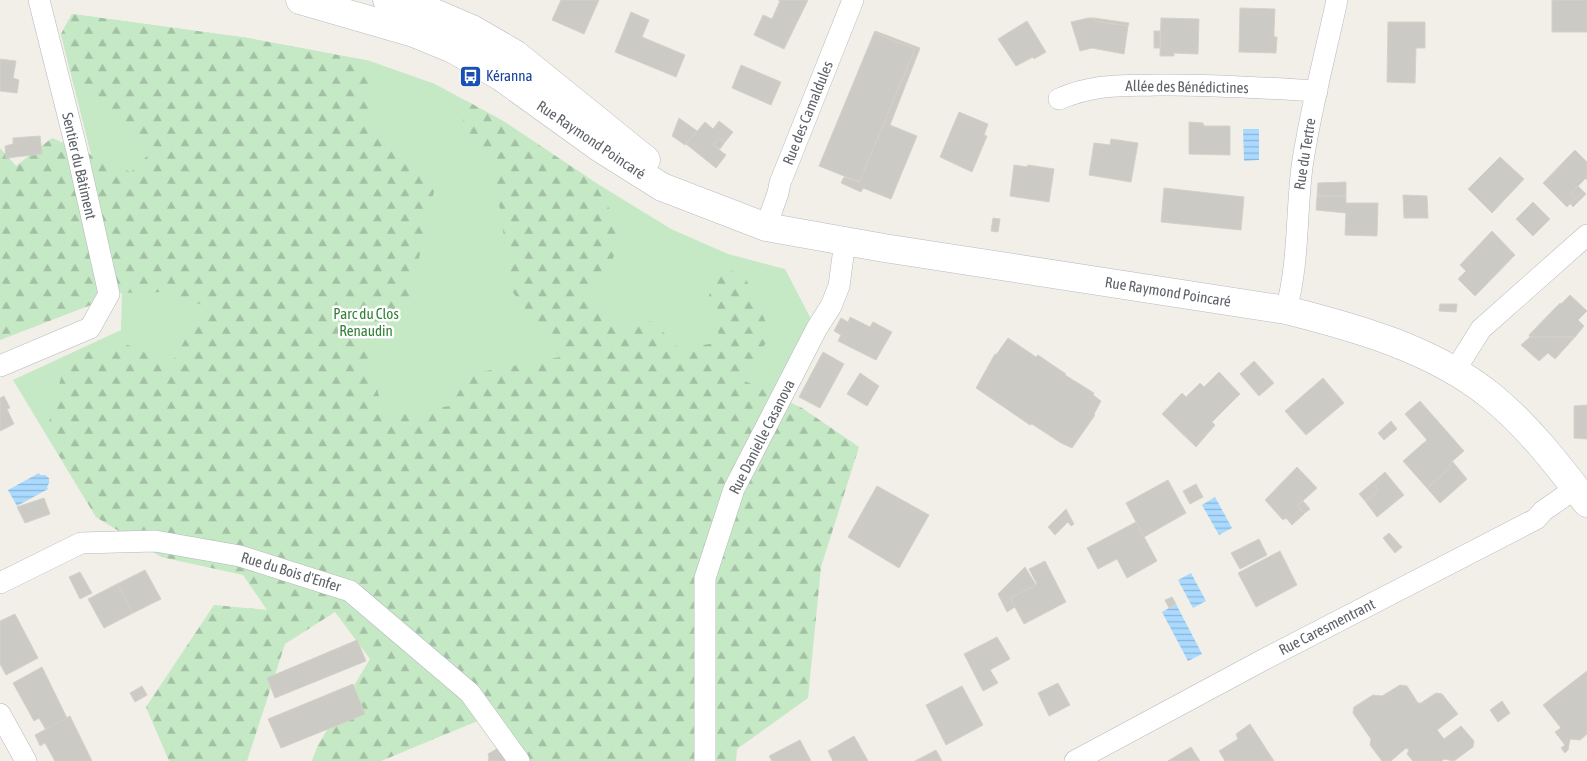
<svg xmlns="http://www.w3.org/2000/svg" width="1587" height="761" viewBox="0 0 1587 761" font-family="'Asap Condensed',sans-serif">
<defs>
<pattern id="forest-firs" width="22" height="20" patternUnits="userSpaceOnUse" patternTransform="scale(1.25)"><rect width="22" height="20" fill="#c5e8c5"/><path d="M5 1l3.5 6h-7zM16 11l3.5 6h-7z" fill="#a3c0a4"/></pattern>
<pattern id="water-rules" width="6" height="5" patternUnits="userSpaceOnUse" patternTransform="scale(1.25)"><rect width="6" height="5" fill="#aadaff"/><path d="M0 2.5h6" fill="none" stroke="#8eb4d2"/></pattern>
</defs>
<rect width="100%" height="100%" fill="#f1efe8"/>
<path fill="#c5e8c5" d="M72 14 248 38 370 61 435 84 503 121 593 181 671 229 728 254 785 269 812 321 744 452 530 761 472 677 402 605 96 517 13 380 121 330 122 293 101 195 61 34Z"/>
<path fill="url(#forest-firs)" d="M72 14 248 38 370 61 368 123 437 178 408 307 362 332 384 415 450 406 470 374 560 357 512 291 493 163 463 126 465 100 503 121 593 181 624 234 613 258 588 290 605 325 652 321 680 349 721 342 708 298 721 267 744 275 771 333 745 381 802 408 859 447 821 567 808 698 737 749 736 761H530L497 713 381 761H312L318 745 370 659 335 612 285 644 247 761H169L146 707 214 605 267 610 243 575 161 557 96 517 46 434 67 355 128 345 171 364 205 306 165 292 122 293 0 340V148L16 166 52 138 131 172 148 155 117 118 74 86 61 34Z"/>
<g fill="url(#water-rules)">
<path d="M1243 129H1259V160L1244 161Z"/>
<path d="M39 473 40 475H45L49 478V483L47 487 48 489 17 506 8 490Z"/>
<path d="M1215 497 1232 528 1219 535 1202 505Z"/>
<path d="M1191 573 1206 601 1193 608 1178 580Z"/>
<path d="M1176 604 1202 654 1188 661 1162 612Z"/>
</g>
<g fill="#cccac5" stroke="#d6d1c6">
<path d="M561 0H599L584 34 552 20Z"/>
<path d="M778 0H808L784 49 754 35 763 15 772 19 780 1Z"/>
<rect x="1552" y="0" width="35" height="32"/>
<path d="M1240 8 1275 9 1274 31V37H1277L1276 53 1239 52Z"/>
<path d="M631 12 649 20 642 37 685 55 676 77 615 52Z"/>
<path d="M1088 18H1094V21L1128 26 1124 54 1092 48 1080 51 1071 22Z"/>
<path d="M1094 18 1129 23 1128 26 1094 21Z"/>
<path d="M1161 18 1199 19 1198 54 1174 53V56H1160Z"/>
<path d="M1027 21 1046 52 1034 59 1033 57 1016 66 998 39Z"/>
<path d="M1388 22H1425V48H1416L1415 83 1387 82Z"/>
<path d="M875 31 920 48 890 125 917 136 891 199 863 188 861 192 841 183 844 177 859 182 915 49 874 33Z"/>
<rect x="1154" y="31" width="6" height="17"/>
<path d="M874 33 915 49 859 182 819 166Z"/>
<path d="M0 59 16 61 13 78 19 80 17 93 0 91Z"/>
<path d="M741 65 781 82 771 105 732 88Z"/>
<path d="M959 112 988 124 984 135 987 136 972 172 940 157Z"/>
<path d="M679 118 697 131 685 145 672 136Z"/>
<path d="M719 121 733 132 725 142 719 138 713 145 726 155 716 168 686 144 705 122 713 129Z"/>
<path d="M1189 122 1203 123 1204 126H1230V155L1189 154Z"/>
<path d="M40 136 42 154 6 158 5 146 13 144V138Z"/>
<path d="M719 138 725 142 720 149 713 145Z"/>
<path d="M1111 139 1138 143 1131 182 1089 175 1094 143 1110 145Z"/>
<path d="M1575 150 1587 162V180L1586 178 1571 193 1576 198 1567 207 1543 183Z"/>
<path d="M1500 157 1524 179 1492 213 1468 189Z"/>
<path d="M1014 165 1027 167 1028 165 1054 169 1049 202 1010 196Z"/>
<path d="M1346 182V196H1317L1318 183Z"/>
<path d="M1578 186 1583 191 1576 198 1571 193Z"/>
<path d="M1164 188 1244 197 1241 230 1161 222Z"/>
<path d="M1583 191 1586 194 1573 207 1570 203Z"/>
<path d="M1403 195 1427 196 1428 218H1404Z"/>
<path d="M1317 196H1346V203H1378L1377 236 1345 235 1346 213 1316 210Z"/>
<path d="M1533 202 1550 219 1533 236 1516 219Z"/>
<path d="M993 218 1000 219 998 232 991 231Z"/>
<path d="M1492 231 1515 255 1475 296 1458 279 1466 271 1460 265Z"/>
<path d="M1570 295 1587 311 1578 320 1584 326 1575 337H1530L1529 335 1560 303 1561 304Z"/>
<path d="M1440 304H1457L1456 312 1439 311Z"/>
<path d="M850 317 870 327 873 322 892 332 876 360 838 341 841 335 834 331 841 318 848 322Z"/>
<path d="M1530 337H1575L1555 359 1548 353 1539 361 1521 345Z"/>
<path d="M1008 338 1036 357 1038 355 1066 374 1065 375 1094 393 1093 395 1101 401 1094 414 1095 415 1072 448 1061 443 1032 424 1030 425 976 388 995 354 996 355Z"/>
<path d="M823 352 844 364 820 408 799 397Z"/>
<path d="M1254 361 1274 383 1259 396 1240 374Z"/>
<path d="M1219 372 1240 394 1212 422 1215 425 1196 447 1162 414 1182 393 1186 397 1200 383 1204 387Z"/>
<path d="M860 373 879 386 867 406 847 394Z"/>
<path d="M1323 378 1344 403 1306 435 1285 411Z"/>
<path d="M4 396 10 408 7 409 14 424 0 431V398Z"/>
<path d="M1420 401 1464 451 1449 464 1451 467 1427 488 1403 461 1427 440 1405 414Z"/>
<path d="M1587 405V439L1574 438V406Z"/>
<path d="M1391 421 1397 429 1384 440 1378 433Z"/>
<path d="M1452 461 1467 479 1440 503 1427 488 1451 467 1449 464Z"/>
<path d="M1297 467 1317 488 1297 506 1305 513 1292 525 1286 518 1283 520 1265 500Z"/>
<path d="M1385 472 1404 495 1377 517 1365 501 1379 491 1375 486 1380 482 1377 479Z"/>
<path d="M1377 479 1380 482 1375 486 1379 491 1365 501 1359 494Z"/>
<path d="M1168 480 1186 513 1144 537 1126 503Z"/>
<path d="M1196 484 1203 497 1190 504 1183 491Z"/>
<path d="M877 486 929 515 899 568 848 537Z"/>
<path d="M44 498 50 514 25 523 17 507Z"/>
<path d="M1303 501 1310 509 1305 513 1297 506Z"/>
<path d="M1066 509 1074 524 1071 526 1068 522 1055 535 1048 527Z"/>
<path d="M1136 522 1157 561 1127 578 1117 559 1098 569 1087 548Z"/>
<path d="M1389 533 1402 547 1395 553 1383 538Z"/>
<path d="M1259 539 1267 555 1240 569 1231 553Z"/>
<path d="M1280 551 1297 585 1256 607 1238 573Z"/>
<path d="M1045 561 1066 602 1024 624 1010 598 1037 584 1029 569Z"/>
<path d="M1025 567 1036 585 1010 598 1015 607 1007 612 998 594Z"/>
<path d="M145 570 161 599 133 613 117 584Z"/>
<path d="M80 572 92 593 80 599 69 577Z"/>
<path d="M117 584 133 613 104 628 88 599Z"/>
<path d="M1172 597 1176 604 1169 608 1165 600Z"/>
<path d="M15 614 38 658 6 675 0 664V621Z"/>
<path d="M997 637 1010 659 990 670 998 683 983 691 964 654Z"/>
<path d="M357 640 366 661 275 698 267 678Z"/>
<path d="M42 667 67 718 46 730 39 718 34 721 13 683Z"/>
<path d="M1587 671V734L1580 740 1570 739 1568 750 1565 753 1561 748 1565 745 1555 732 1561 728 1543 705Z"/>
<path d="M1058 683 1070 705 1049 716 1038 693Z"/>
<path d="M353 684 365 714 281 748 268 719Z"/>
<path d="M1400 685 1407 686 1418 703H1421L1436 693 1442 694 1458 714 1437 730 1444 739 1461 726 1474 741 1473 747 1454 761 1444 759 1442 761H1413L1407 754 1409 750 1406 748 1391 761H1382L1370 745 1371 739 1353 713 1354 707 1373 695 1382 696Z"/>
<path d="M142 686 147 695 135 702 130 693Z"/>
<path d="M962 686 983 725 946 745 926 705Z"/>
<path d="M1502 701 1510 713 1498 722 1490 710Z"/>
<path d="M70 716 92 761H55L45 743 40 746 35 735Z"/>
<path d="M1250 724 1274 761H1225L1219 751 1238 739 1236 734Z"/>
<path d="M854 736 868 761H833L828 751Z"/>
<path d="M800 740 811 761H772L769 756Z"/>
<path d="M500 747 510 761H488L489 758 488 754Z"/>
<path d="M1191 747 1200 761H1168Z"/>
<path d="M936 750 942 761H915Z"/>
</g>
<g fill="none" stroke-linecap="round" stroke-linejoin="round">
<defs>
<g id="street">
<path d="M1059 99C1094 84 1119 86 1156 85 1210 84 1264 88 1317 91"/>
<path d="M766 227 778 193 780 183 853 0"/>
<path d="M1286 310C1299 263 1296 215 1302 167 1310 111 1325 56 1337 0"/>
<path d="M0 366 90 328 109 294 76 147 39 0"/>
<path d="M1454 372 1481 329 1587 235"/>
<path d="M0 583 81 543 155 541 240 556 350 591 470 693 519 761"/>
<path d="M0 714 26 761"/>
<path d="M705 761V578L734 489 817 328 831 306 839 286 845 241"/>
<path d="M1075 761 1263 660 1536 519 1543 511 1576 488"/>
</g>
<g id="secondary">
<path d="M300 0 414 33 453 49 500 76 600 148 662 187 766 227 884 248 1286 310C1357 328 1433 349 1491 396 1528 426 1558 465 1587 503"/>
<path d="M387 0 437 14 472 29 515 54 646 160"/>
</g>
</defs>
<use href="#street" stroke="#b5b8bc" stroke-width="22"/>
<use href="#secondary" stroke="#b6babf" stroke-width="29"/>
<use href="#street" stroke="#fff" stroke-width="21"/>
<use href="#secondary" stroke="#fff" stroke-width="28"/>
</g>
<defs>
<symbol id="bus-square" viewBox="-11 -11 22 22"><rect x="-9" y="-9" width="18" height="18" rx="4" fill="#1a4fb4" stroke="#fff"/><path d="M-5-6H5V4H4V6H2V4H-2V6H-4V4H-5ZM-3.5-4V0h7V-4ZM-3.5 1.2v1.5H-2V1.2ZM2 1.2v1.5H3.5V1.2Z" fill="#fff"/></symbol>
</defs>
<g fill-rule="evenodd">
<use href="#bus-square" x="458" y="64" width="25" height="25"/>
</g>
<g text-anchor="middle" stroke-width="5" stroke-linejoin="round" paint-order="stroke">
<g font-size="15" fill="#164399" stroke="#fff" text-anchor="start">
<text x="486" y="81">Kéranna</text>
</g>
<g font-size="15" fill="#5f6368" stroke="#fff">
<text transform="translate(1187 87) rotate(1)" y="5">Allée des Bénédictines</text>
<text transform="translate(808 113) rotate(-68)" y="5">Rue des Camaldules</text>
<text transform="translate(591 140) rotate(34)" y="5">Rue Raymond Poincaré</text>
<text transform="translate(1305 154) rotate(-81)" y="5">Rue du Tertre</text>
<text transform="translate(79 166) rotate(77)" y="5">Sentier du Bâtiment</text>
<text transform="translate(1168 292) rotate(9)" y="5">Rue Raymond Poincaré</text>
<text transform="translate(762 437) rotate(-63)" y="5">Rue Danielle Casanova</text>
<text transform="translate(291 572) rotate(17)" y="5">Rue du Bois d'Enfer</text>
<text transform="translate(1327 627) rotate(-27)" y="5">Rue Caresmentrant</text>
</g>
<g font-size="15" fill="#348238" stroke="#fff">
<text x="366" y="319">Parc du Clos<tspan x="366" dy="17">Renaudin</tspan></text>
</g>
</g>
</svg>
